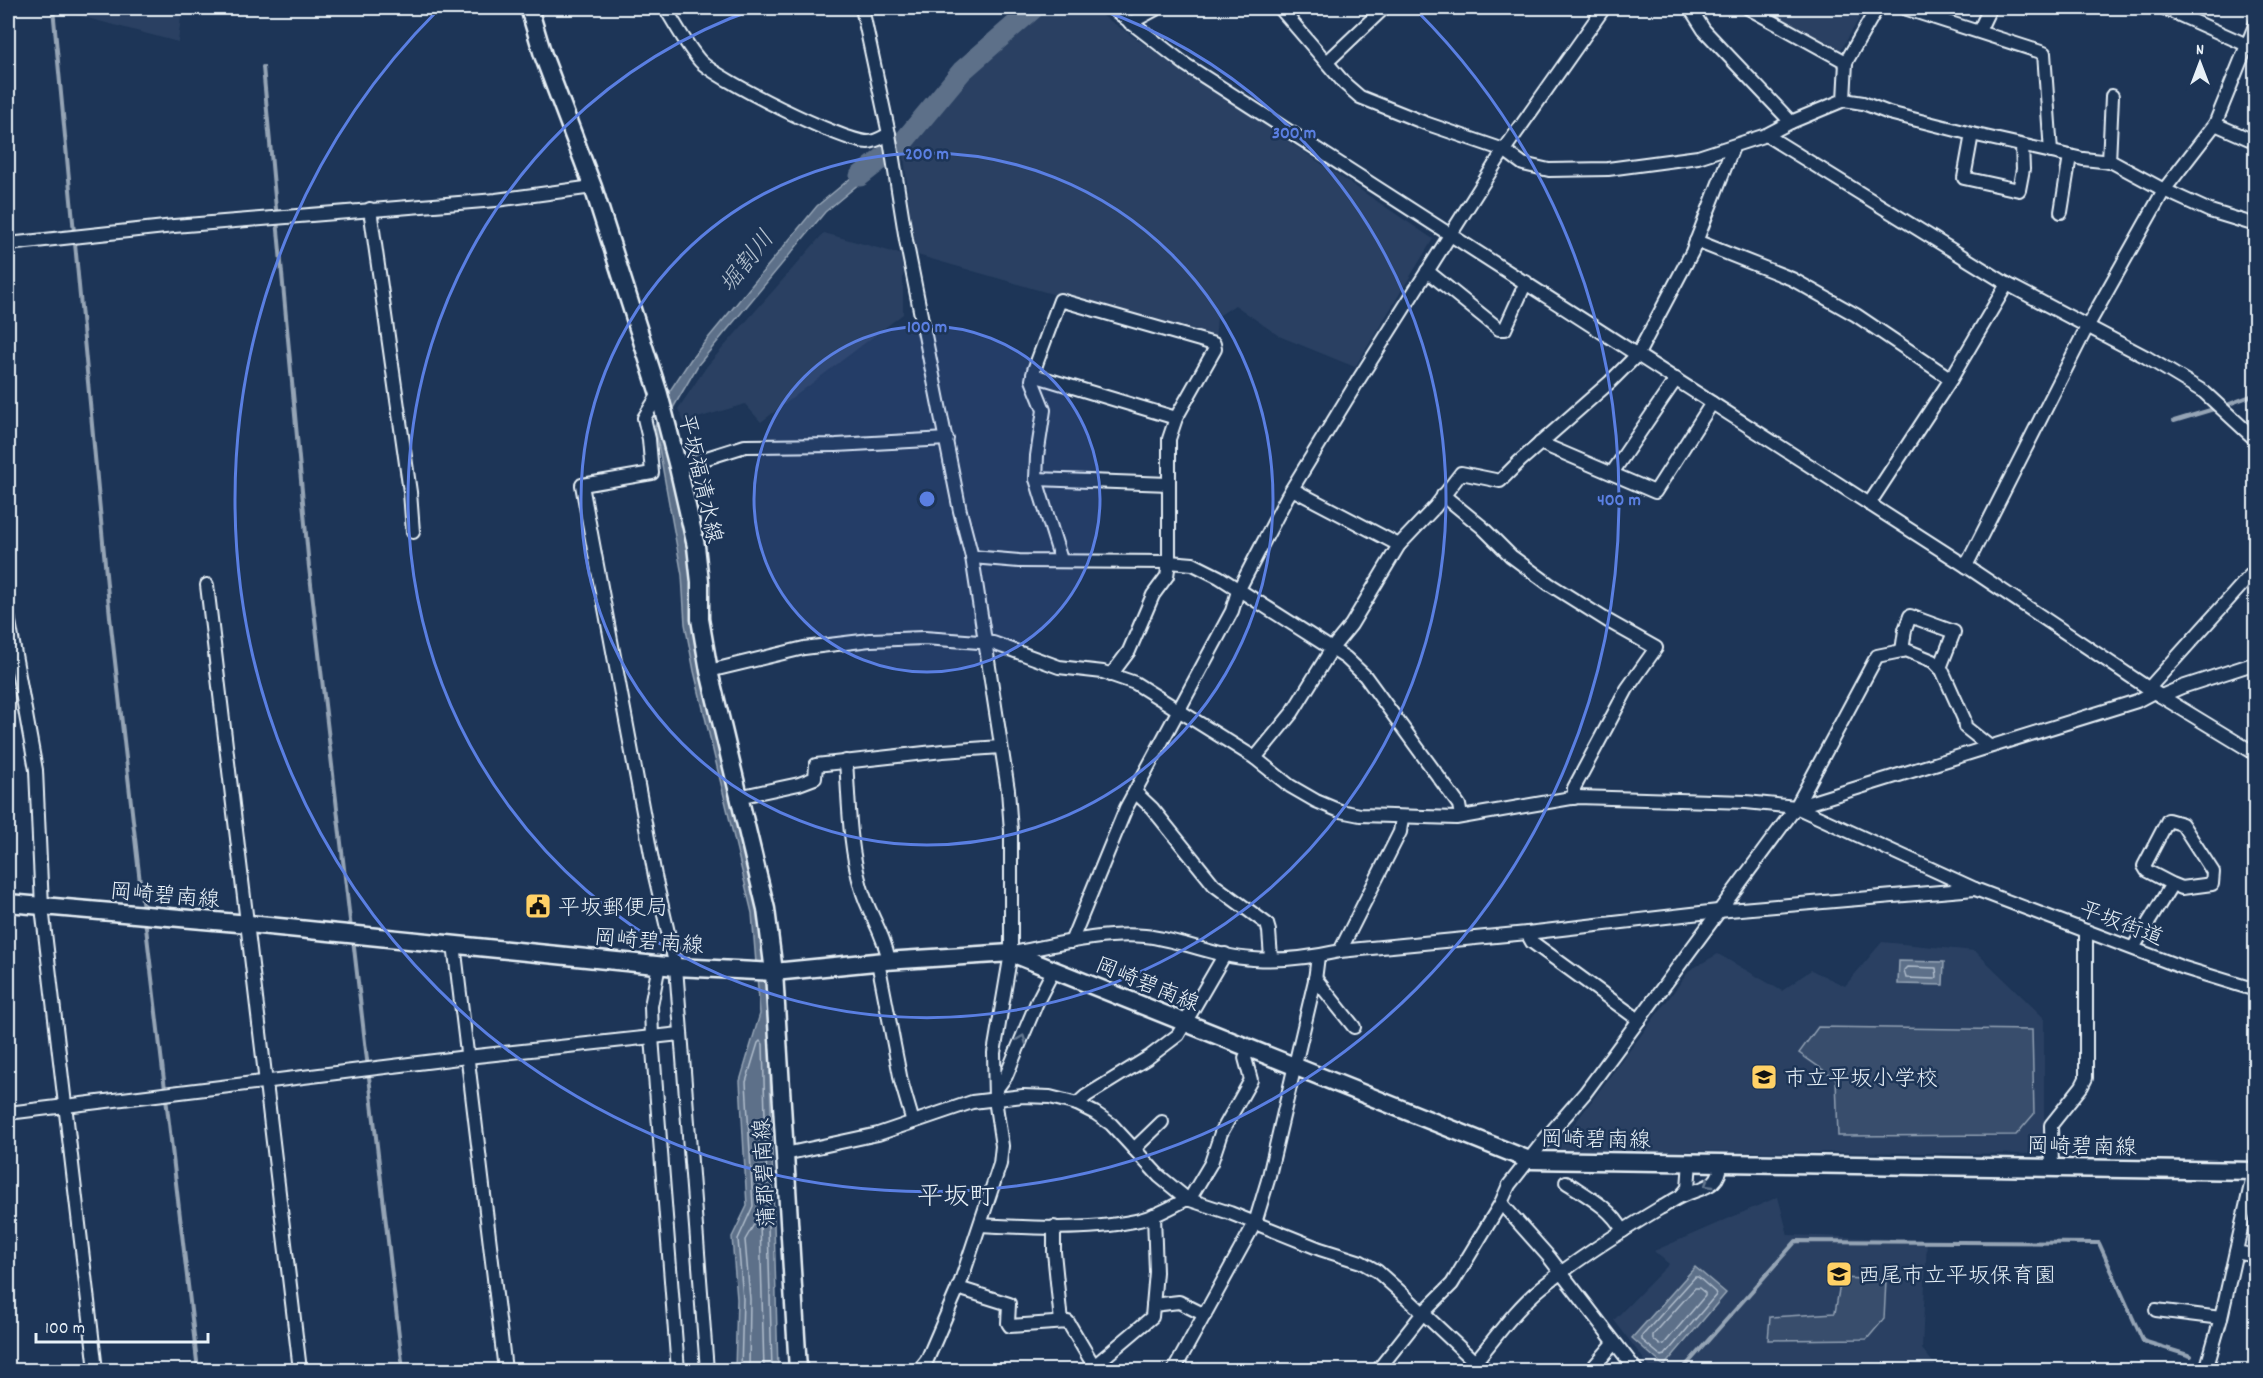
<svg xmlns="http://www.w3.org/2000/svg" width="2263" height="1378" viewBox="0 0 2263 1378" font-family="Dekko,'Klee One',sans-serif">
<rect width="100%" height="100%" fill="#1d3557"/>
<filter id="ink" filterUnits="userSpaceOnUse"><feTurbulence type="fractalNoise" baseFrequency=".0167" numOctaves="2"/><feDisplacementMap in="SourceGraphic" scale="12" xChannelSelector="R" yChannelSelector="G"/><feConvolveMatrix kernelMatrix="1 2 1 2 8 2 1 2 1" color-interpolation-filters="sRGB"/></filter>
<g filter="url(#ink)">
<g fill="#2a4162">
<path d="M50 8H152L181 17 178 42Z"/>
<path d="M1049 8H1091L1433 239 1355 367 1279 336 1235 305 1217 317 1215 341 914 254 904 155 973 72Z"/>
<path d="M1762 8H1865L1840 52Z"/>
<path d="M824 233 903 255V314L761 422 745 404 684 422 678 409 707 366Z"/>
<path d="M1882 942 1975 951 2044 1018V1154L1555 1150 1690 970 1718 954 1782 991 1811 970 1845 986Z"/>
<path d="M1778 1197 1788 1235 1927 1240 1922 1349 1939 1370H1652L1614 1320 1669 1264 1654 1251Z"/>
</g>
<g fill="#374d6c" stroke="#909fb2" stroke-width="1.5">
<path d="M1818 1027 2032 1030 2034 1114 2016 1135 1838 1136 1836 1079 1799 1053Z"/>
<path d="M1841 1278 1886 1280 1884 1319 1867 1339 1768 1340 1770 1317 1835 1313Z"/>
</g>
<g fill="#5d7089" stroke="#95a4b5" stroke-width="1.5">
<path d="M881 153 884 163 825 212 698 365 662 427 761 913 768 1002 778 1370H735L737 1299 732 1237 747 1206 740 1081 760 1014 752 913 694 671 685 624 682 575 655 426 667 395 691 359 817 206Z"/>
<path d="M1899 961 1944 962 1943 985 1898 984Z"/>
<path d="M1695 1267 1726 1293 1664 1366 1632 1338Z"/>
</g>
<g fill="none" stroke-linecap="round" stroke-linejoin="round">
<g stroke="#b0bdcc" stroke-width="1.5">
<path d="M1907 967 1936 968 1937 977 1935 979 1906 978 1904 970Z"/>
<path d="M1695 1277H1698L1715 1292 1716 1295 1665 1355 1661 1356 1642 1340V1336Z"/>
<path d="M1699 1288 1705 1293V1296L1664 1344 1660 1345 1653 1339V1335L1695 1288Z"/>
<path d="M741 1370 743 1299 738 1239 753 1206 746 1082 758 1043 760 1041 763 1044 772 1370"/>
<path d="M749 1370 750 1299 745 1240 757 1219 760 1222 764 1370"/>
</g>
<g stroke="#95a4b5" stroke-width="4">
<path d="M53 8 110 617 143 909"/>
<path d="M263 67 309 567 351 929"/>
<path d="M2224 406 2256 394"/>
<path d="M2174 421 2217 408"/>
<path d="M145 919 198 1370"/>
<path d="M353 939 403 1370"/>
<path d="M1682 1370 1796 1241 2099 1243 2143 1341 2191 1356"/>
</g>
<path stroke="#5d7089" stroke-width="21" d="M860 176 903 142 962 71 1034 8"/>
<defs>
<g id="minor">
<path d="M665 8C676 25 686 45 700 61 718 80 843 142 868 142 875 142 883 137 889 134"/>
<path d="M862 8 889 134 906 240 960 511 972 557 1008 790 1011 831V953L994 1053 995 1099 1002 1146 1000 1164 961 1281 927 1360 919 1370"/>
<path d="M1112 8 1186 65 1966 566 2154 692 2256 754"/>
<path d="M1280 8 1345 84 1360 97 1425 123 1504 150 1523 164 1549 170 1608 169 1698 157 1766 135 1791 122 1844 100 1863 103 1889 113 1972 134 2083 159 2112 162 2164 190 2210 211 2256 225"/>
<path d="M1690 8 1704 30 1791 122"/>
<path d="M1748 8 1846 62"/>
<path d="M1904 8 2044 53 2051 152"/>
<path d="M2164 8 2256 49"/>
<path d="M1130 23 1158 8"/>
<path d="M1979 31 1990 8"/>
<path d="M1327 62 1384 8"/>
<path d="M1844 100 1846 62 1877 8"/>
<path d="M2215 124 2256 142"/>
<path d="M1972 134 1964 178 2019 190 2023 169 2022 146"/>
<path d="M1766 135 2007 284 2146 357 2204 392 2256 440"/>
<path d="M2109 162 2112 96"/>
<path d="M370 209 410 492 413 532"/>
<path d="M2061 212 2070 156"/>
<path d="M1696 241 1792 279 1856 315 1951 379"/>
<path d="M8 244 174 226 496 200 593 187"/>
<path d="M1427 271 1499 329H1505L1526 282"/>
<path d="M1033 375 1176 418"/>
<path d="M659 394 644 418 649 439 652 473 582 485 655 876 676 967 707 1370"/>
<path d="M1540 443 1655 492 1712 403"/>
<path d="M678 467 745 446 836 445 947 439"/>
<path d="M1612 473 1676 379"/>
<path d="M1036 479 1169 484"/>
<path d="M1292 489 1399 545"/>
<path d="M1443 495 1482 527 1511 556 1549 584 1608 621 1656 648 1627 689 1574 788V798"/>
<path d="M1869 504 1951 379 2007 284"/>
<path d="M972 557 1019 561 1169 562 1193 564 1219 577 1346 658 1365 676 1459 805 1461 816"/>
<path d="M1061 560 1036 479 1037 456 1044 410 1032 380 1034 370 1060 300 1214 344 1215 349 1176 418 1169 439V562L1167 576 1153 595 1129 651 1111 675"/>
<path d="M1966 566 2087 327 2164 190 2215 124 2256 23"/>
<path d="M207 585 300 1370"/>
<path d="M8 616 36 770 42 907 96 1370"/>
<path d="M1902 651 1905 630 1910 616 1954 632 1940 668"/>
<path d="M709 671 804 648 870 640 924 638 993 643 1059 667 1103 672 1135 683 1255 758 1290 786 1316 801 1340 811 1360 815 1456 818 1577 797 1746 802 1796 807 1975 889 2184 968 2256 990"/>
<path d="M2149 688 2256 569"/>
<path d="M2161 696 2182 687 2256 663"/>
<path d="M1255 758 1292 713 1333 647 1351 625 1399 545 1435 507 1461 473 1500 481 1520 461 1610 382 1638 354 1692 252 1733 147"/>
<path d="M846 761C849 803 849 846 861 887 868 913 884 933 889 961"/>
<path d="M1135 792 1152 808 1214 885 1267 924 1269 931 1271 958"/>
<path d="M738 797 799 784 815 778 816 765 943 751 1001 747"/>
<path d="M1796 807 2137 701 2154 692"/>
<path d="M1527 933 1532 942 1639 1020"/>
<path d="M1071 942 1126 808 1232 611 1238 591 1287 497 1359 379 1504 150 1604 8"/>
<path d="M454 944 505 1370"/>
<path d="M2133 948 2172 884 2147 871 2144 866 2168 820 2182 824 2213 872 2212 884 2182 888 2172 884"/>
<path d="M1340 951 1400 832 1402 818"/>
<path d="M1013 953C1055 945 1102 932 1145 936 1182 940 1216 957 1253 959 1281 961 1313 957 1340 951L1527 933 1718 911 1975 889"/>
<path d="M878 962 901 1081 913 1122"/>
<path d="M659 965 651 1006 652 1037 678 1370"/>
<path d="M1315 978 1354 1027"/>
<path d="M995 1091 1006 1076 1037 1002 1054 969"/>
<path d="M1077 1104 1086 1096 1149 1057 1178 1035 1225 954"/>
<path d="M8 1113 467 1057 680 1034"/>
<path d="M1134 1149 1162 1122"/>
<path d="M785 1154 878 1134 972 1102 1023 1096 1050 1097 1077 1104 1095 1113 1111 1124 1159 1176 1187 1199 1230 1213 1320 1249 1361 1262 1377 1271 1407 1298 1475 1362 1488 1370"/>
<path d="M2052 1167 2051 1125 2082 1086 2086 1078V931"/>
<path d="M1566 1182C1587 1196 1611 1208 1623 1231"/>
<path d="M1682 1195 1688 1188 1690 1161"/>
<path d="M1189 1200 1211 1163 1221 1133 1251 1080 1245 1058 1249 1049"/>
<path d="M1501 1203 1549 1257 1636 1370"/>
<path d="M981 1225C1030 1228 1087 1231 1135 1221 1154 1217 1170 1208 1187 1199"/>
<path d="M1054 1227V1252L1061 1322"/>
<path d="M2236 1252 2256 1256"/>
<path d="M958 1288 1009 1304 1008 1323 1010 1326 1068 1322 1094 1366 1152 1317 1156 1272 1154 1215"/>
<path d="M1153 1305 1179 1302 1205 1315"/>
<path d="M2156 1310 2221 1318"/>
<path d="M1174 1370 1255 1223 1268 1180 1315 980 1318 956"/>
<path d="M1378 1370 1423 1313 1452 1284 1501 1203 1509 1185 1546 1138 1585 1093 1796 807 1877 656 1906 650 1933 661 1942 670 1964 719 1965 727 1989 746"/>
<path d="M1471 1370 1475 1362C1496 1337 1516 1308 1542 1287 1579 1258 1620 1232 1660 1208 1668 1204 1676 1198 1684 1195 1703 1187 1721 1187 1721 1162"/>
<path d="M1591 1370 1614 1343"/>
<path d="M2206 1370 2221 1318 2254 1171"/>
</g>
<g id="major">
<path d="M529 8 543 55 593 187 659 394 678 467 696 546 700 582V619L709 671 766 909 774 972 798 1370"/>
<path d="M8 903 249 924 676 967 774 972 885 961 1011 953 1529 1160 2256 1171"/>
</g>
</defs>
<use href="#minor" stroke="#e8f1f8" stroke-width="16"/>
<use href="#major" stroke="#e8f1f8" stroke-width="21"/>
<use href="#minor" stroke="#1d3557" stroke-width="12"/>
<use href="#major" stroke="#1d3557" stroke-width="16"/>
</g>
<defs><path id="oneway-chevron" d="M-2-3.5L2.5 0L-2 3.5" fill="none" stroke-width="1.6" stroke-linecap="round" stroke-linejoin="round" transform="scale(1.5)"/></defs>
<g stroke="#64778f">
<use href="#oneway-chevron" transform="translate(1022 1039) rotate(-69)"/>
<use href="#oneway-chevron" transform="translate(1708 1184) rotate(149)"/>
</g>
</g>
<circle cx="927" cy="499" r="173" fill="#5a7fe2" fill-opacity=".12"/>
<g fill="none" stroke="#5a7fe2" stroke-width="3">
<circle cx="927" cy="499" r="173"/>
<circle cx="927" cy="499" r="346"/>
<path d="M1096 8A519 519 0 1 1 758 8"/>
<path d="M1416 10A692 692 0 1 1 438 10"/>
</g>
<defs>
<symbol id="civic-square" viewBox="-11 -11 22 22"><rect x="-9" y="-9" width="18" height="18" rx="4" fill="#ffd166" stroke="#1d3557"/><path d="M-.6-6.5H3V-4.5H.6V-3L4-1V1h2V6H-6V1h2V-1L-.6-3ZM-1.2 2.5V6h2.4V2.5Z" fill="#111"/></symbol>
<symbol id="school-square" viewBox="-11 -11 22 22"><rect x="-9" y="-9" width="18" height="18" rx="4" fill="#ffd166" stroke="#1d3557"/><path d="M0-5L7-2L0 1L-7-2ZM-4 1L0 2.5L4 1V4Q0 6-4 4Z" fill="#111"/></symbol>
</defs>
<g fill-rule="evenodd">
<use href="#civic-square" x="523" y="891" width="30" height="30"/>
<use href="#school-square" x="1749" y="1062" width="30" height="30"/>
<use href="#school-square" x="1824" y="1259" width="30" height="30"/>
</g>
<g text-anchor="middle" stroke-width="5" stroke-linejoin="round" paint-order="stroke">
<g font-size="22" fill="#e8f1f8" stroke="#1d3557">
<text transform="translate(702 478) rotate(77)" y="8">平坂福清水線</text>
<text transform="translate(165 894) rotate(5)" y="8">岡崎碧南線</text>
<text transform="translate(2122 922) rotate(21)" y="8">平坂街道</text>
<text transform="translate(649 940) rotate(5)" y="8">岡崎碧南線</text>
<text transform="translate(1148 983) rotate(22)" y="8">岡崎碧南線</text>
<text transform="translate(1596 1138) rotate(1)" y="8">岡崎碧南線</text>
<text transform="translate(2082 1145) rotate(1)" y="8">岡崎碧南線</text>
<text transform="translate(763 1173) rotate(-93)" y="8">蒲郡碧南線</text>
</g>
<g font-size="22" fill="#e8f1f8" stroke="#1d3557" text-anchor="start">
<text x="558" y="914">平坂郵便局</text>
<text x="1784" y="1085">市立平坂小学校</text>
<text x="1858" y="1282">西尾市立平坂保育園</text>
</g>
<g font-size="24" font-style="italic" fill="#b7c4d1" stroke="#1d3557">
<text transform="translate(746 261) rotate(-52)" y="8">堀割川</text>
</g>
<g font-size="26" fill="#e8f1f8" stroke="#1d3557">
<text x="956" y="1204">平坂町</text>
</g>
</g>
<circle cx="927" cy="499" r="9" fill="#5a7fe2" stroke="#1d3557" stroke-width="3"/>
<g font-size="18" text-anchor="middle" font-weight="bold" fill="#5a7fe2" stroke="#1d3557" stroke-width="5" stroke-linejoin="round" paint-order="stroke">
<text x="1294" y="138">300 m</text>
<text x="927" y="159">200 m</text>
<text x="927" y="332">100 m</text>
<text x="1619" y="505">400 m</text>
</g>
<rect width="2263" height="1378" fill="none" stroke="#1d3557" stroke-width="30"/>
<rect x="15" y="15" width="2233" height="1348" fill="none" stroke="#e8f1f8" stroke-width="2" filter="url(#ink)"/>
<g transform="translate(2200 63)" stroke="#1d3557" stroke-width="4.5" paint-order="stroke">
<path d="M0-4.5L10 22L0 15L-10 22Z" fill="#e8f1f8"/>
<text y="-9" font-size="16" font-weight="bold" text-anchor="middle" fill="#e8f1f8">N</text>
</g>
<path d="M36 1333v9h172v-9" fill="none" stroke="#e8f1f8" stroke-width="3"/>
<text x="45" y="1333" font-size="18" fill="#e8f1f8" stroke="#1d3557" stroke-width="4.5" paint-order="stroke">100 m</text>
</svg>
